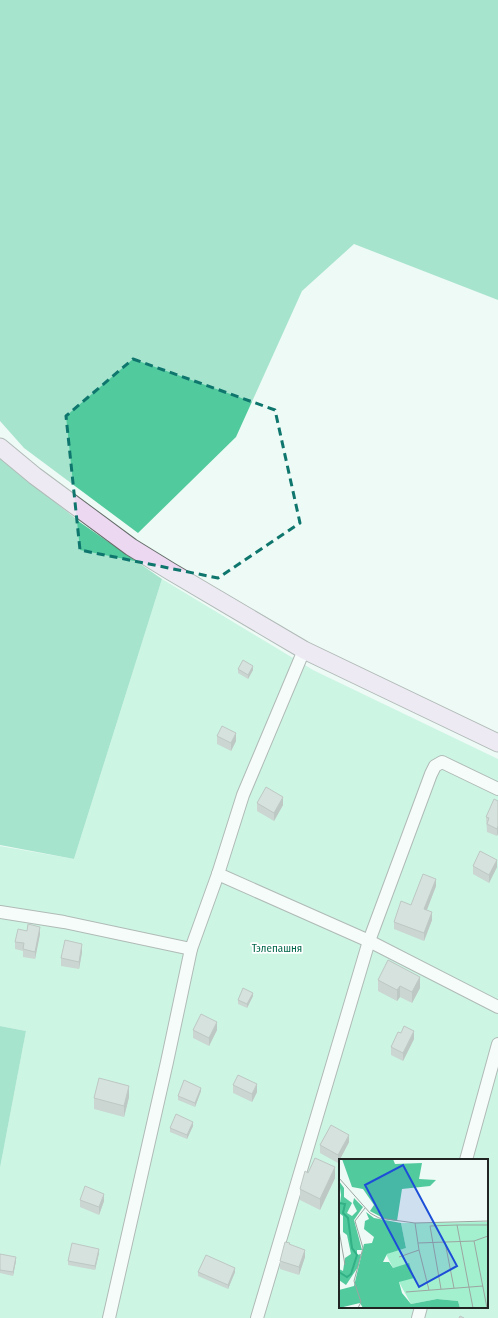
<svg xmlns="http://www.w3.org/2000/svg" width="498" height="1318" viewBox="0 0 498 1318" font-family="'Fira Sans Condensed',sans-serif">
<rect width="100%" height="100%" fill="#eefaf5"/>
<path fill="#a3f0cf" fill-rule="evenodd" d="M162 579 313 670 498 759V1318H0V1168L26 1031 0 1026V846L74 859ZM340 1160H487V1307H340Z"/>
<g fill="#51ca9e">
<path d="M0 0H498V300L354 244 302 291 236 437 138 533 24 448 0 421Z"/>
<path d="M0 457 81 523 162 579 74 859 0 845Z"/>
<path d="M0 1026 26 1031 0 1168Z"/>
</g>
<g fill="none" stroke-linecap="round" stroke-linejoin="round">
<defs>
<g id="street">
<path d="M218 874 369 941 498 1007"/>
<path d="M0 912 64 922 191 949"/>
<path d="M466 1160 498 1044"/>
<path d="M109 1318 167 1062 191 949 218 874 243 795 304 650"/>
<path d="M257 1318 369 941 431 774 435 766 442 762 498 789"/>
<path d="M418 1318 421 1307"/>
</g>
<path id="secondary" d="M0 447 35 476 131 547 170 571 304 650 498 743"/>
</defs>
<use href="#street" stroke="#646e69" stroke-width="14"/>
<use href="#secondary" stroke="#646e69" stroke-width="19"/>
<use href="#street" stroke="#fff" stroke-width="12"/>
<use href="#secondary" stroke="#edd8f2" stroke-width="17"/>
</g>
<g fill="#9fa9a4">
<path d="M238 669 253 670 248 679 238 673Z"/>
<path d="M217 736 236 741 231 751 217 744Z"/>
<path d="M498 801 497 836 487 832 486 817Z"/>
<path d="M257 803 283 805 274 821 257 811Z"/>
<path d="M473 866 497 867 489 883 473 874Z"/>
<path d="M436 886 427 910 432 920 424 941 394 929V922L411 905Z"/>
<path d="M27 931 40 934 35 959 23 957V951L15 949V942Z"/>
<path d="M82 952 79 969 61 966V958Z"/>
<path d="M378 980 420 988 412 1003 400 997 397 1001 378 991Z"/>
<path d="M253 996 247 1008 238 1004V1000Z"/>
<path d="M193 1030H217L209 1046 193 1038Z"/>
<path d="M414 1039 403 1061 391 1055V1047Z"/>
<path d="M233 1085 257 1092 252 1102 233 1093Z"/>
<path d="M201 1091 195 1107 178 1100V1096Z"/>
<path d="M129 1097 124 1117 94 1109V1098Z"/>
<path d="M193 1126 187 1139 170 1132V1128Z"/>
<path d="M349 1142 338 1163 320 1153V1145Z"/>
<path d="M308 1173 335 1178 320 1210 300 1200V1189Z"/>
<path d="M80 1200 104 1201 99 1215 80 1207Z"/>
<path d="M290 1245 305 1257 299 1275 280 1269V1261Z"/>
<path d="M99 1253 95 1270 68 1265V1261Z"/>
<path d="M0 1254 16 1261 13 1276 0 1273Z"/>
<path d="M198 1272H235L228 1289 198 1276Z"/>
</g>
<g fill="#828a86">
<path d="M253 666V670L248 679V675Z"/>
<path d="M236 733V741L231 751V743Z"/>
<path d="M283 797V805L274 821V813Z"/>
<path d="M498 826V834L497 836V829Z"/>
<path d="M497 860V867L489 883V875Z"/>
<path d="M436 879V886L424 917V909Z"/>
<path d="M432 912V920L424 941V933Z"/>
<path d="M40 927V934L35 959V952Z"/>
<path d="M82 944V952L79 969V962Z"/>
<path d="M420 977V988L412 1003V992Z"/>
<path d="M400 986V997L397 1001V990Z"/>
<path d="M253 993V996L247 1008V1004Z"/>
<path d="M217 1022V1030L209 1046V1038Z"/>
<path d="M414 1031V1039L403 1061V1053Z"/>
<path d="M257 1084V1092L252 1102V1094Z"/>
<path d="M129 1086V1097L124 1117V1106Z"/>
<path d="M201 1088V1091L195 1107V1103Z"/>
<path d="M193 1122V1126L187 1139V1135Z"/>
<path d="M349 1135V1142L338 1163V1155Z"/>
<path d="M335 1167V1178L320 1210V1199Z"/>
<path d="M104 1194V1201L99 1215V1207Z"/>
<path d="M99 1249V1253L95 1270V1266Z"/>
<path d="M305 1250V1257L299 1275V1267Z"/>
<path d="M16 1257V1261L13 1276V1272Z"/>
<path d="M235 1268V1272L228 1289V1285Z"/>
</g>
<g fill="#b9c5bf" stroke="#828a86">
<path d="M243 660 253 666 248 675 238 669Z"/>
<path d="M222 726 236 733 231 743 217 736Z"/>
<path d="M266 787 283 797 274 813 257 803Z"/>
<path d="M494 799 498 801V826L497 829 487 824 489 818 486 817Z"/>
<path d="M480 851 497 860 489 875 473 866Z"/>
<path d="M423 874 436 879 424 909 432 912 424 933 394 922 401 901 411 905Z"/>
<path d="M28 924 40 927 35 952 23 949 24 943 15 942 18 929 27 931Z"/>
<path d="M65 940 82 944 79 962 61 958Z"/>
<path d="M388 960 420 977 412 992 400 986 397 990 378 980Z"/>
<path d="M243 988 253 993 247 1004 238 1000Z"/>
<path d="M201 1014 217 1022 209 1038 193 1030Z"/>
<path d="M404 1026 414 1031 403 1053 391 1047 398 1032 401 1033Z"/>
<path d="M238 1075 257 1084 252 1094 233 1085Z"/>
<path d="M99 1078 129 1086 124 1106 94 1098Z"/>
<path d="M184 1080 201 1088 195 1103 178 1096Z"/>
<path d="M176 1114 193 1122 187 1135 170 1128Z"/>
<path d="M331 1125 349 1135 338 1155 320 1145Z"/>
<path d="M315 1158 335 1167 320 1199 300 1189 305 1171 308 1173Z"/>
<path d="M85 1186 104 1194 99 1207 80 1200Z"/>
<path d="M285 1242 290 1243 289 1244 305 1250 299 1267 280 1261Z"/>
<path d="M72 1243 99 1249 95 1266 68 1261Z"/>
<path d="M0 1254 16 1257 13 1272 0 1270Z"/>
<path d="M206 1255 235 1268 228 1285 198 1272Z"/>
<path d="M460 1316 464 1318H459Z"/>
</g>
<path d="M0 0H498V1318H0ZM133 359 275 410 300 523 218 578 80 550 66 416Z" fill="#eefaf5" fill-opacity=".55" fill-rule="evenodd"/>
<path fill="none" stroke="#0f766e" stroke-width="3" stroke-dasharray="8 5" stroke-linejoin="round" d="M133 359 275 410 300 523 218 578 80 550 66 416Z"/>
<g text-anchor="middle" stroke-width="3.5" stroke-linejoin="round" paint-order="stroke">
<g font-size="11" fill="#03674b" stroke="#fff">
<text x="277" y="952">Тэлепашня</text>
</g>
</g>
<g transform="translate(339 1159)">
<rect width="149" height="149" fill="#eefaf5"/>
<path d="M149 63V149H121L119 142 98 140 72 145 60 123 70 105 54 109 47 95 67 89 62 64Z" fill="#a3f0cf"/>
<path d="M3 0H54L56 5 83 4 80 20 97 21 91 27 63 30 58 62 46 60 31 52 35 46 24 30 13 28ZM0 22 5 29V38L13 44 8 54 13 57 18 52 14 44 15 39 24 48 15 61 23 91H18V96L22 95 19 108 7 126 0 121V110L4 112 6 99 12 95 8 76 4 73V57L0 54 2 36ZM27 53 35 59 62 64 67 89 48 95 44 103H50L54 109 70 104 75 119 60 123 63 134 72 145 98 140 119 142 121 149H24L21 144 0 149V131L15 127 25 85 33 84 35 78 25 70 26 62 30 60Z" fill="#51ca9e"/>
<path fill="none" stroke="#32b186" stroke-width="2" d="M0 44 6 45 4 54 9 59 13 89 18 96 12 115 8 118 0 113"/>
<path fill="none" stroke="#9ca5a1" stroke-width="1" d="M0 19 31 54 40 59 76 64 149 62M76 64 80 91 90 131M0 71 6 106M135 82 148 149M106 83 115 129M79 84 135 82 149 77M60 98 80 91M102 130 91 67 118 66M67 133 144 127M19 149 22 143 15 122 24 89 16 62 26 49M134 149 118 66H149"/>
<path fill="#1d4ed8" fill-opacity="0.15" stroke="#1d4ed8" stroke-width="2" d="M64 6 118 107 80 128 26 26Z"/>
<rect width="149" height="149" fill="none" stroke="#202523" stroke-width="2"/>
</g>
</svg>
